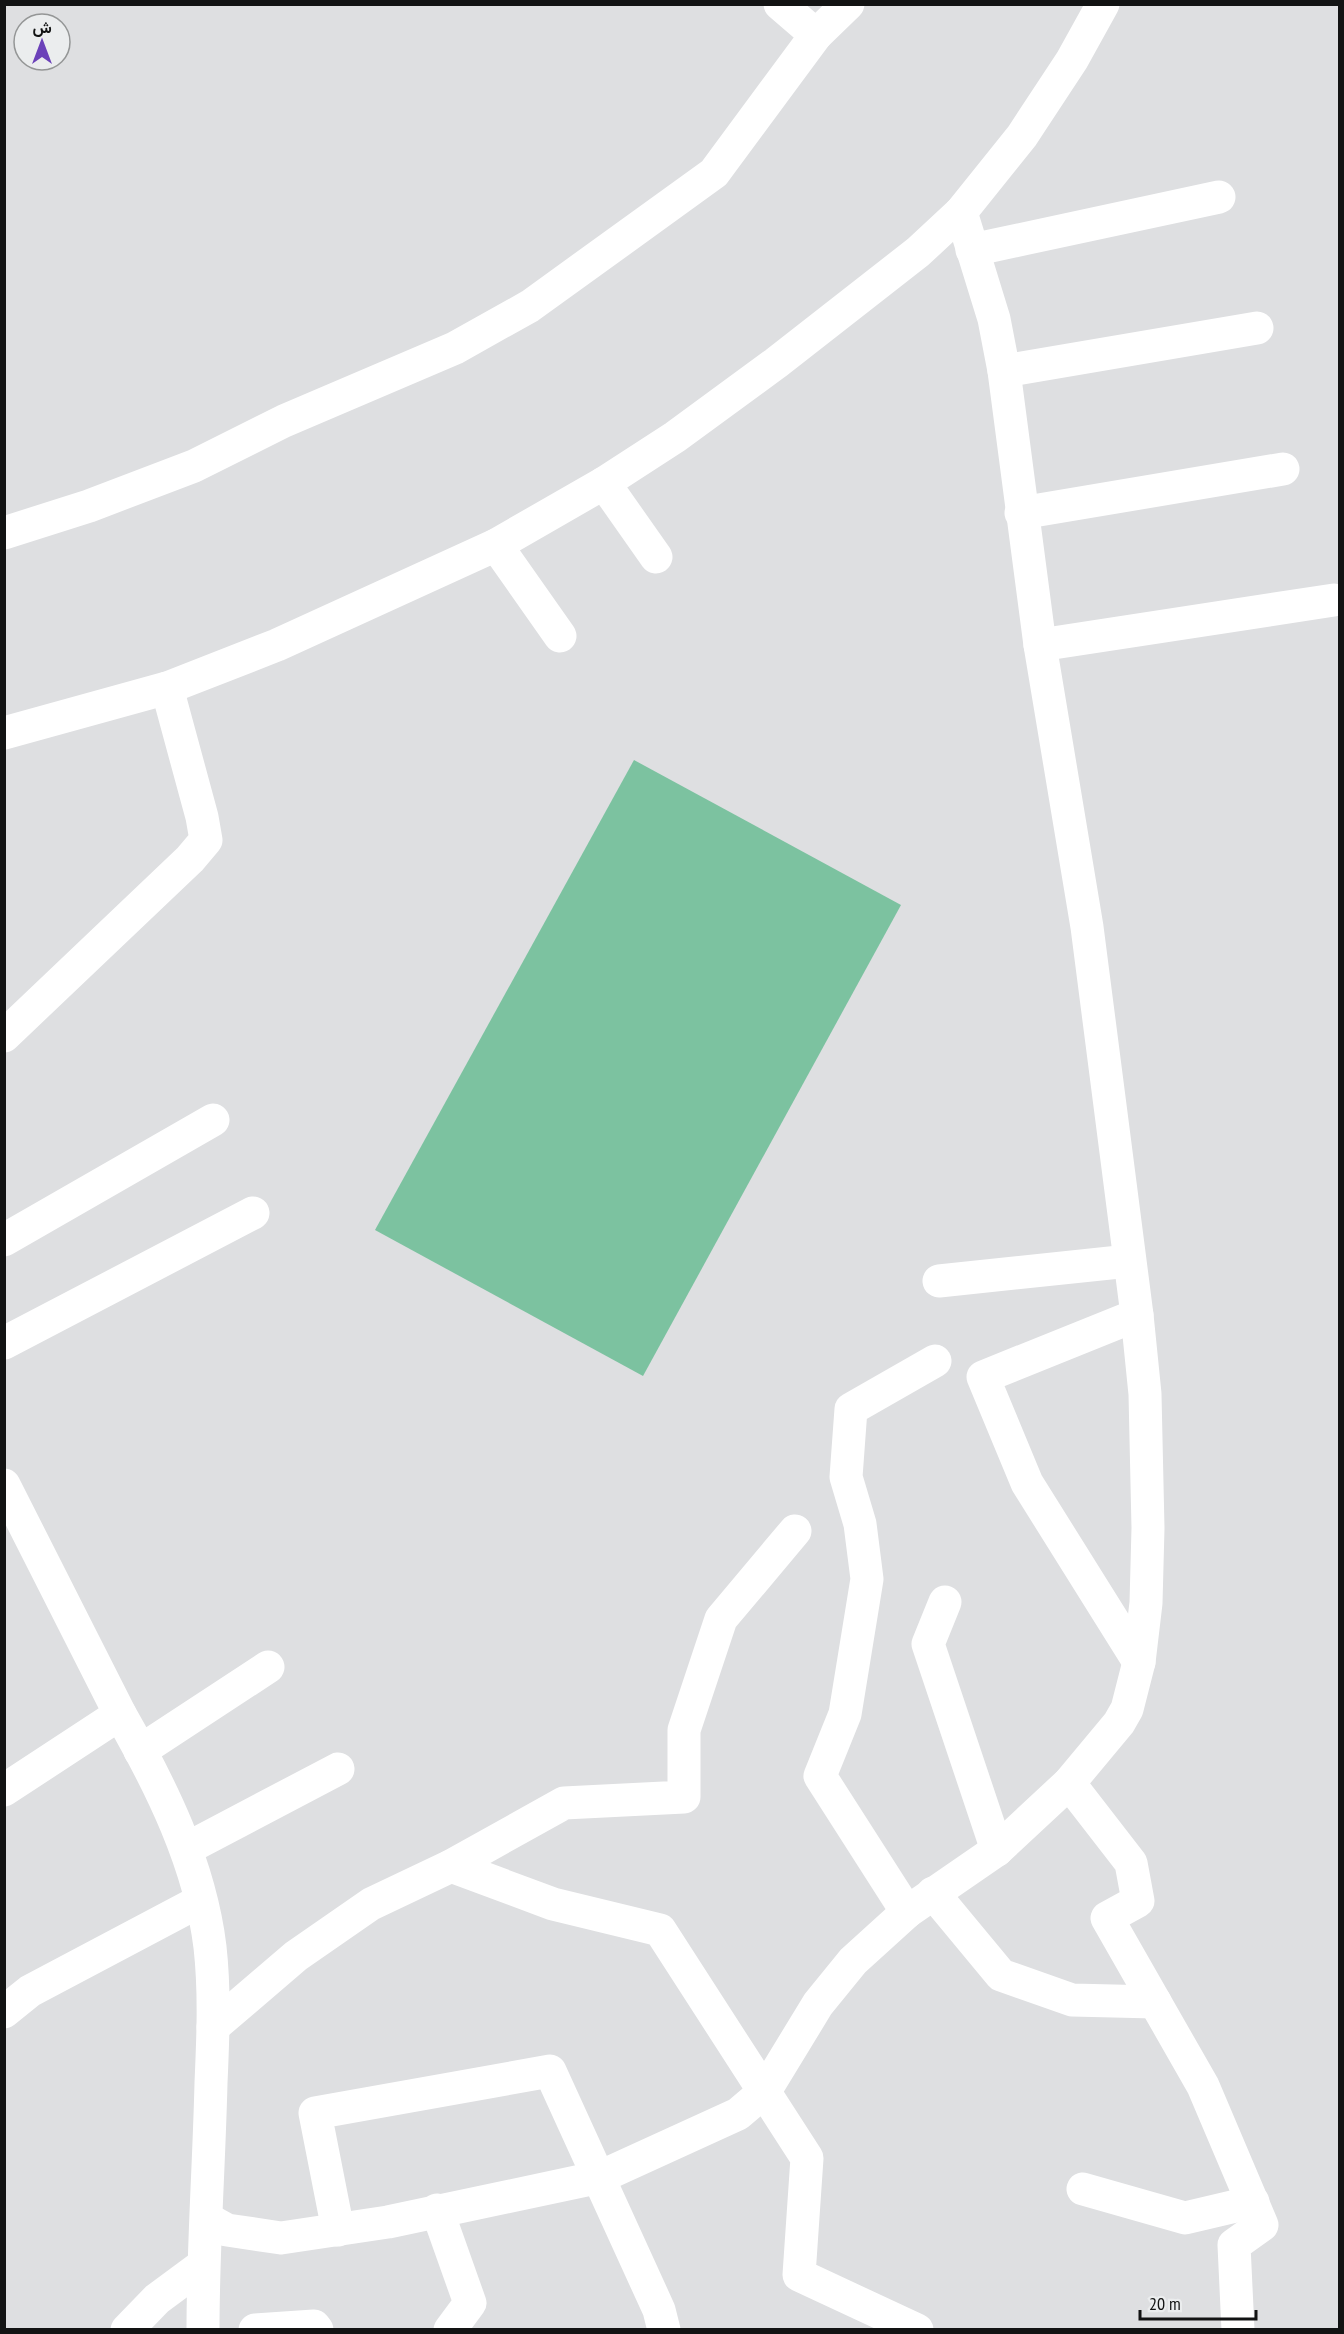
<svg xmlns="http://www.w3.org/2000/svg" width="1344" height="2334" viewBox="0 0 1344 2334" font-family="'PT Sans Narrow',Vazirmatn,sans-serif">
<rect width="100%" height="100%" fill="#dedfe1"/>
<path fill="#7cc2a0" d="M634 760 901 905 643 1376 375 1230Z"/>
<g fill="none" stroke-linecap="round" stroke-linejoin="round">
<g stroke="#fff" stroke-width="33">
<path d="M780 4 816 35"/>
<path d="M972 250 1219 197"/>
<path d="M1004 371 1257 328"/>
<path d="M604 483 656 557"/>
<path d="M1021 513 1283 469"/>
<path d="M4 533 89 506 194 466 284 421 455 348 530 306 714 173 816 35 848 4"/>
<path d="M496 545 560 636"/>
<path d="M1040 645 1334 600"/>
<path d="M4 733 167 688 277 645 496 545 604 483 675 437 776 363 918 252 961 212 1022 136 1072 60 1103 4"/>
<path d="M4 1036 190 859 206 840 202 817 167 688"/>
<path d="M4 1240 213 1120"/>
<path d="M939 1281 1129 1261"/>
<path d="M1137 1315 983 1377 1027 1483 1139 1662"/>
<path d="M4 1343 253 1213"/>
<path d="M4 1485 120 1714C161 1786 200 1864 210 1947 215 1992 213 2038 211 2083 209 2166 203 2247 203 2330"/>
<path d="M945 1602 928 1644 997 1850"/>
<path d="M140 1751 268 1667"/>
<path d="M1069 1783 1131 1863 1138 1901 1107 1918 1203 2086 1262 2225 1234 2245 1238 2330"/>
<path d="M4 1790 120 1714"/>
<path d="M186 1849 338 1769"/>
<path d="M451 1866 553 1904 660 1930 807 2158 799 2275 917 2330"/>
<path d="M933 1893 1001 1975 1072 2000 1155 2002"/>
<path d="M907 1912 820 1776 845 1714 867 1579 860 1524 846 1477 851 1409 935 1361"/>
<path d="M4 2012 30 1991 200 1901"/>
<path d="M213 2027 296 1956 371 1904 451 1866 564 1803 684 1797V1730L721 1619 795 1531"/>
<path d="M1083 2189 1185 2218 1253 2202"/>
<path d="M437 2210 470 2303 450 2330"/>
<path d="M207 2219 227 2230 281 2238 388 2222 600 2177 738 2114 765 2091 818 2004 853 1961 907 1912 997 1850 1069 1783 1119 1723 1127 1709 1139 1662 1146 1603 1148 1528 1145 1394 1137 1315 1087 927 1040 645 1004 371 994 319 961 212"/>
<path d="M338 2230 315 2113 550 2071 659 2310 664 2330"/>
<path d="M127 2330 157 2299 203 2265"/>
<path d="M255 2330 314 2326 317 2330"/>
</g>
</g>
<rect width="1344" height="2334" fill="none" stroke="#121313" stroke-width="12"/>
<g transform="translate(42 42)"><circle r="28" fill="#ebedee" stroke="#949696" stroke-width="1.5"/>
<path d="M0-4.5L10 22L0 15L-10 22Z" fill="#6b41b9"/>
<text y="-9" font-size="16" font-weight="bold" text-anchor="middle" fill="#121313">ش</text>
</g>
<path d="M1140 2310v9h116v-9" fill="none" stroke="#121313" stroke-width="3"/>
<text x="1149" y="2310" font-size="18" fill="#121313" stroke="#ebedee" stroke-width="4.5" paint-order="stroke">20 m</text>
</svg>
